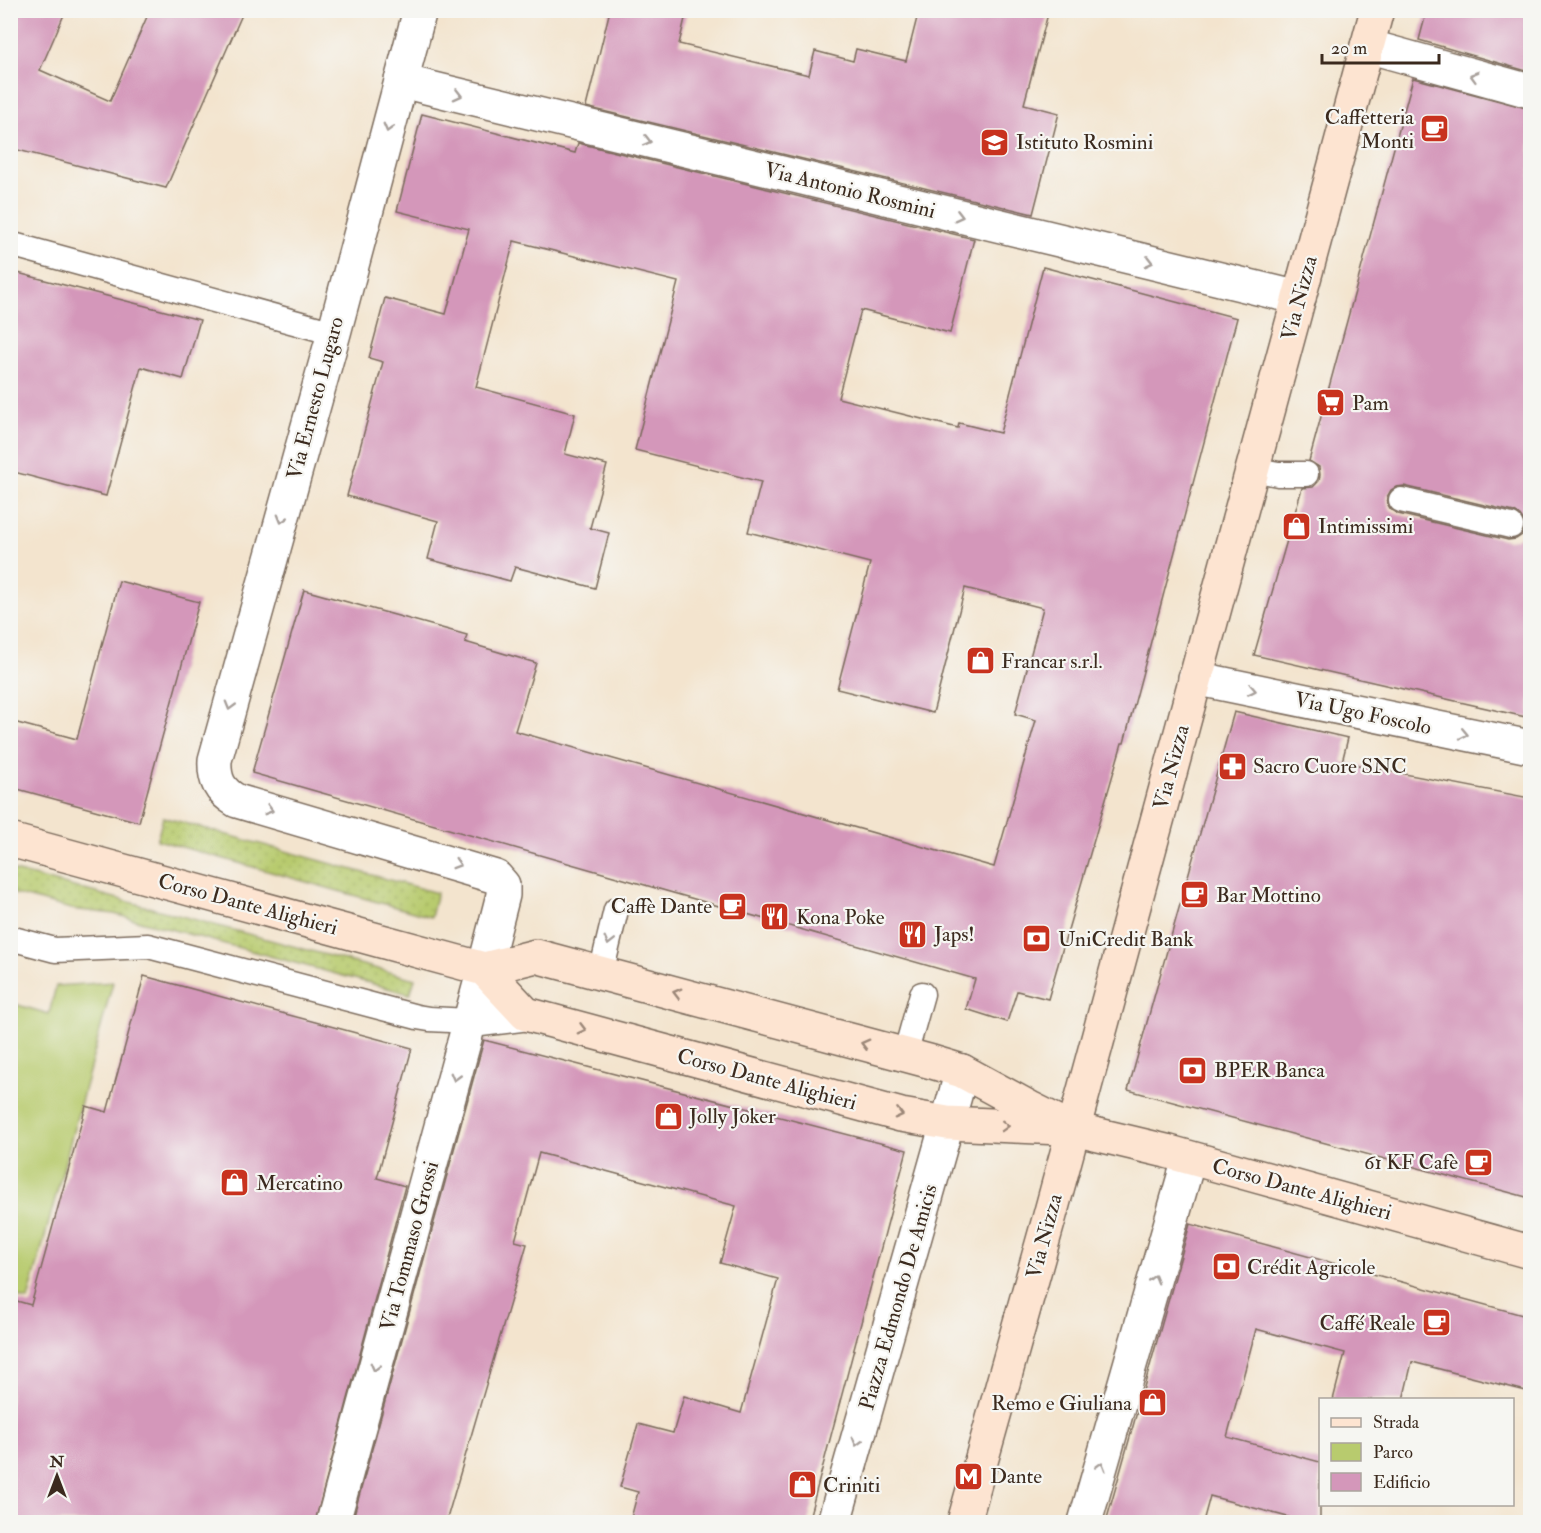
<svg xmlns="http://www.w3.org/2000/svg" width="1541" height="1533" viewBox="0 0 1541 1533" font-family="'IM FELL Double Pica',serif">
<defs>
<pattern id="grass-dots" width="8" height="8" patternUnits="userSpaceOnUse" patternTransform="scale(1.5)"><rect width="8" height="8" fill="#b8cb6e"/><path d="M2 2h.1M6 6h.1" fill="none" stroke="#9fae5f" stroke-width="1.8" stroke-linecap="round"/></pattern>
</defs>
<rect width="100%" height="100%" fill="#f6f6f2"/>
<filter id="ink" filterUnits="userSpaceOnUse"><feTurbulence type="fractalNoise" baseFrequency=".0167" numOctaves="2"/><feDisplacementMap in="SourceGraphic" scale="12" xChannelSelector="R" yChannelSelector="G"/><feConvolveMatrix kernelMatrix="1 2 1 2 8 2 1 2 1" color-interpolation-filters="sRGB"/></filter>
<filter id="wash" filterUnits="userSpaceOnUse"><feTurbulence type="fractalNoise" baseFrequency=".008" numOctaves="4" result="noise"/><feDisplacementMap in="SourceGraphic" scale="24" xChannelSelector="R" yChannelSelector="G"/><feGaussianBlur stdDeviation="1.35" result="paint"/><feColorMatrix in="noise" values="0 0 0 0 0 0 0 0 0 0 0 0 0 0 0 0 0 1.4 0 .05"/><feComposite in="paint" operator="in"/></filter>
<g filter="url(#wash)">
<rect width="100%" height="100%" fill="#f3e4ce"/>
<g fill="url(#grass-dots)" stroke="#7a7a46" stroke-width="1.5">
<path d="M163 817 437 893 431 917 157 840Z"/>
<path d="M10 870H11L415 979 410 994 114 914 71 909 11 893Z"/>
</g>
<path fill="#b8cb6e" stroke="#7a7a46" stroke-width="1.5" d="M113 982 28 1300 11 1295V1003L49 1014 56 986Z"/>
<g id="blocks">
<g fill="#d497ba" fill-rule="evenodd">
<path d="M10 10H66L40 70 110 101 150 10H244L166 188 10 148Z"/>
<path d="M610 10H687L679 44 809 75 815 51 853 61 856 49 906 61 919 10H1049L1024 104 1059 113 1033 214 586 107Z"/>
<path d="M1427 10H1530V72L1419 40Z"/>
<path d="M1413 78 1530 109V718L1254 655 1302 488 1313 487 1319 481 1320 475 1319 467 1309 461ZM1404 486 1514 512 1520 515 1524 521 1525 530 1522 535 1516 539 1508 540 1398 514 1391 510 1388 505 1387 497 1391 490 1396 487Z"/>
<path d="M422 114 575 153 578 143 974 239 950 333 861 310 838 398 958 428 959 423 1000 433 1043 267 1237 318 1124 743H1122L1048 999 1017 991 1007 1022 966 1009 975 979 252 773 304 590 467 635 465 642 536 663 515 731 994 867 1036 720 1015 714 1043 608 965 588 933 713 837 689 870 563 748 532 761 482 635 450 678 282 514 241 476 387 575 414 565 454 607 465 590 528 609 533 595 588 515 567 510 581 428 559 438 521 347 496 383 362 369 358 385 298 446 314 469 229 397 211Z"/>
<path d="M10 271 200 320 183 379 141 367 106 496 10 471Z"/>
<path d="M119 581 199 602 139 822 10 787V721L77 739Z"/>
<path d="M1234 712 1348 738 1342 762 1530 798V1198L1128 1090Z"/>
<path d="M144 976 412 1048 377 1178 405 1186 315 1522H10V1299L31 1305 86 1106 107 1112Z"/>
<path d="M484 1040 907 1150 808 1522H630L638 1492 620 1487 638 1424 673 1433 684 1396 741 1413 778 1279 720 1263 736 1206 539 1153 515 1241 527 1244 446 1522H352Z"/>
<path d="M1190 1224 1530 1317V1392L1412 1362 1403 1400H1333L1345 1353 1256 1329 1227 1437 1320 1462V1522H1306L1210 1496 1203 1522H1106Z"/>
</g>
</g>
</g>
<g filter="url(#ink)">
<use href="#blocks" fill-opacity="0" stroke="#7b6b5c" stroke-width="1.5"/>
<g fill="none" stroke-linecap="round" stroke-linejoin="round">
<defs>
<g id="lane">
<path d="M10 244 334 333"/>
<path d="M1252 469 1278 474H1306"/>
<path d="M1401 500 1511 526"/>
<path d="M10 938 55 950 148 946 417 1017 429 1019 470 1021"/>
<path d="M601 973 616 910"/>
<path d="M905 1055 922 994"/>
</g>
<g id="street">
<path d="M1367 46 1530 91"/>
<path d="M401 81 1299 298"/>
<path d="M1195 678 1530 747"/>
<path d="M470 1021 526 1014"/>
<path d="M333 1522 484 969 503 895V885L496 877 237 801C219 791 214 779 215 760L334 333 420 10"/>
<path d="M834 1522 962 1071"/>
<path d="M1085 1522 1189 1159"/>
</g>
<g id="secondary">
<path d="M10 840 484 969 536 956 932 1062 962 1071 1030 1108 1072 1129"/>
<path d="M484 969 526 1014 901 1115 947 1123 1061 1128 1082 1131 1166 1151 1530 1252"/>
<path d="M964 1522 1049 1219 1377 10"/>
</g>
</defs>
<use href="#lane" stroke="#7b6b5c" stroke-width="27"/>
<use href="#street" stroke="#7b6b5c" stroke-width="36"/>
<use href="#secondary" stroke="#7b6b5c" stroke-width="36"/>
<use href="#lane" stroke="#fff" stroke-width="24"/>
<use href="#street" stroke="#fff" stroke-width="33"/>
<use href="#secondary" stroke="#fde4d1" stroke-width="33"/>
</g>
<defs><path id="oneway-chevron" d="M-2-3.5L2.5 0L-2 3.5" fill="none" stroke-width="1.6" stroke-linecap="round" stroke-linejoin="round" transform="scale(1.5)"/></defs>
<g stroke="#a79f9a">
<use href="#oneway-chevron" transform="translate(1474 76) rotate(-164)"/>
<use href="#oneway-chevron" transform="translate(458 95) rotate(14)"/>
<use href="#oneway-chevron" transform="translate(388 128) rotate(105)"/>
<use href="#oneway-chevron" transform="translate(647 141) rotate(14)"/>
<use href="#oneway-chevron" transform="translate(959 216) rotate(14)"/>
<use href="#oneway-chevron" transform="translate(1149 262) rotate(14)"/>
<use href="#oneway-chevron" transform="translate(282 519) rotate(106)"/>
<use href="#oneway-chevron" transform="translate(1252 690) rotate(11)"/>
<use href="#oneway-chevron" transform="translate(230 706) rotate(106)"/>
<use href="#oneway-chevron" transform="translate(1464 734) rotate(12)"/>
<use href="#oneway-chevron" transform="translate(269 810) rotate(16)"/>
<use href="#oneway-chevron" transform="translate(457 864) rotate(17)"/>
<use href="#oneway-chevron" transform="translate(609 941) rotate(104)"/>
<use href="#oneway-chevron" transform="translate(455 1077) rotate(105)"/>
<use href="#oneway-chevron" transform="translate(1154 1279) rotate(-74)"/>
<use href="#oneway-chevron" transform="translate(375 1367) rotate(105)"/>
<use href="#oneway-chevron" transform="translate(857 1442) rotate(106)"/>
<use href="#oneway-chevron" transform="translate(1101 1466) rotate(-74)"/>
</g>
<g stroke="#9c8778">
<use href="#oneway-chevron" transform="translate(677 993) rotate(-165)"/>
<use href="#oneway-chevron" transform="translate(582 1029) rotate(15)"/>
<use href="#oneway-chevron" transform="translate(865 1044) rotate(-165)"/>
<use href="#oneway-chevron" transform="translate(899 1114) rotate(14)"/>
<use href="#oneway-chevron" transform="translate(1005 1126) rotate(2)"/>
</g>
</g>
<defs>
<symbol id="cafe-square" viewBox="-11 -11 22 22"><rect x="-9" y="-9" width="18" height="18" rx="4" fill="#c8321e" stroke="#f6f6f2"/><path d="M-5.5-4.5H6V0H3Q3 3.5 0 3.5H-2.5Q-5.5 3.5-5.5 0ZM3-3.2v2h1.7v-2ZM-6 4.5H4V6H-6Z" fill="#fff"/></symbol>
<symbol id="university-square" viewBox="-11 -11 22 22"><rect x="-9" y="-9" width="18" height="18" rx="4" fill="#c8321e" stroke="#f6f6f2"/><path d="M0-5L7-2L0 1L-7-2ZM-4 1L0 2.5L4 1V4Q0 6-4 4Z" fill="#fff"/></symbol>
<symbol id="supermarket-square" viewBox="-11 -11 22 22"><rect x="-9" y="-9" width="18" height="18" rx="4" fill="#c8321e" stroke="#f6f6f2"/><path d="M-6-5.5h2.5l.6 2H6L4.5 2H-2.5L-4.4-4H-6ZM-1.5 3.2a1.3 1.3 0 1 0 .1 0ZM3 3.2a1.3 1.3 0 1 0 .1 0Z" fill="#fff"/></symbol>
<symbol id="shop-square" viewBox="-11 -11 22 22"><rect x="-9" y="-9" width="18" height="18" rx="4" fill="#c8321e" stroke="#f6f6f2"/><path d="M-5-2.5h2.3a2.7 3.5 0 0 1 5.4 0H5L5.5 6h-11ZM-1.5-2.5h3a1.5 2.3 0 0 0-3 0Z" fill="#fff"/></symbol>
<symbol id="pharmacy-square" viewBox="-11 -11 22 22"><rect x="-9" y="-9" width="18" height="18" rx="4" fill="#c8321e" stroke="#f6f6f2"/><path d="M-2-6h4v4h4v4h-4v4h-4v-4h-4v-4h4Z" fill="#fff"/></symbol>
<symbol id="restaurant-square" viewBox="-11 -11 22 22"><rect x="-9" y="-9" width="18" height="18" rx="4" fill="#c8321e" stroke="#f6f6f2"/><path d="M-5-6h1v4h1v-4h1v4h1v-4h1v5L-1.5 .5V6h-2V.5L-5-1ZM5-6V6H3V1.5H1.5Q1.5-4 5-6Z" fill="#fff"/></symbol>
<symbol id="bank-square" viewBox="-11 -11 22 22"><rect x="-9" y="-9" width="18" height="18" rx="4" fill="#c8321e" stroke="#f6f6f2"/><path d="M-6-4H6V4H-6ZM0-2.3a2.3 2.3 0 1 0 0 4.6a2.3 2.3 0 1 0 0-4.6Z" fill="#fff"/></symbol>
<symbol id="metro-square" viewBox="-11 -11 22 22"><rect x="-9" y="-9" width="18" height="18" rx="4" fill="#c8321e" stroke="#f6f6f2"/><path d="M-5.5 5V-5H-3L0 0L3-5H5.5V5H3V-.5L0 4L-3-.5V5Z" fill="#fff"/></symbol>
</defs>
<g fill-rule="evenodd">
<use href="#cafe-square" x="1418" y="112" width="33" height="33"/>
<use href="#university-square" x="978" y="126" width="33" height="33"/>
<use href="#supermarket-square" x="1314" y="386" width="33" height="33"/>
<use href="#shop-square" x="1280" y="510" width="33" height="33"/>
<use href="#shop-square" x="964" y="644" width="33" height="33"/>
<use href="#pharmacy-square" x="1216" y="750" width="33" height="33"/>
<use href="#cafe-square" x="1178" y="878" width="33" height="33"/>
<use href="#cafe-square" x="716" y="890" width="33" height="33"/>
<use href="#restaurant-square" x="758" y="900" width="33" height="33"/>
<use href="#restaurant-square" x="896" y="918" width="33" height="33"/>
<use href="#bank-square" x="1020" y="922" width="33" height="33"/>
<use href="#bank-square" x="1176" y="1054" width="33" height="33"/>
<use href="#shop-square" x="652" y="1100" width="33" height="33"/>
<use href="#cafe-square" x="1462" y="1146" width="33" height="33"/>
<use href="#shop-square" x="218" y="1166" width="33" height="33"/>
<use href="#bank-square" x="1210" y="1250" width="33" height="33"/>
<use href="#cafe-square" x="1420" y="1306" width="33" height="33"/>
<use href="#shop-square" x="1136" y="1386" width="33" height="33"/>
<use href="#metro-square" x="952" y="1460" width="33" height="33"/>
<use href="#shop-square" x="786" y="1468" width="33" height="33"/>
</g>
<g text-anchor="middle" stroke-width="4.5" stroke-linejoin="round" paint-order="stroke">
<g font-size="21" fill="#3b2a1e" stroke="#f6f6f2" text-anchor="start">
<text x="1414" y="124" text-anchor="end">Caffetteria<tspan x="1414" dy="24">Monti</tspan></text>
<text x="1016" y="149">Istituto Rosmini</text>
<text x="1352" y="410">Pam</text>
<text x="1318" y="533">Intimissimi</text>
<text x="1001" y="668">Francar s.r.l.</text>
<text x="1253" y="773">Sacro Cuore SNC</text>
<text x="1216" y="902">Bar Mottino</text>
<text x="712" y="913" text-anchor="end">Caffè Dante</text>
<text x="796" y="924">Kona Poke</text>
<text x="934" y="941">Japs!</text>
<text x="1058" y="946">UniCredit Bank</text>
<text x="1214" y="1077">BPER Banca</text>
<text x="689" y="1123">Jolly Joker</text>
<text x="1458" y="1169" text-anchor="end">61 KF Cafè</text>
<text x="256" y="1190">Mercatino</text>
<text x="1247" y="1274">Crédit Agricole</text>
<text x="1415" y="1330" text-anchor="end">Caffé Reale</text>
<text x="1132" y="1410" text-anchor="end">Remo e Giuliana</text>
<text x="990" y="1483">Dante</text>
<text x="823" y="1492">Criniti</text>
</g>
<g font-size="21" fill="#3b2a1e" stroke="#f6f6f2">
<text transform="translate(850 190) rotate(14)" y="7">Via Antonio Rosmini</text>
<text transform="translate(1299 298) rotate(-75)" y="7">Via Nizza</text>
<text transform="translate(315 398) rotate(-75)" y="7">Via Ernesto Lugaro</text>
<text transform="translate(1363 713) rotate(12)" y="7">Via Ugo Foscolo</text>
<text transform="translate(1171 767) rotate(-75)" y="7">Via Nizza</text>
<text transform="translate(248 904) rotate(15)" y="7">Corso Dante Alighieri</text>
<text transform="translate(767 1079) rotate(15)" y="7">Corso Dante Alighieri</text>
<text transform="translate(1302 1189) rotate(15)" y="7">Corso Dante Alighieri</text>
<text transform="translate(1044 1236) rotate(-75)" y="7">Via Nizza</text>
<text transform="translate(409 1246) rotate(-75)" y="7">Via Tommaso Grossi</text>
<text transform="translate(898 1297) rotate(-74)" y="7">Piazza Edmondo De Amicis</text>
</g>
</g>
<rect width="1541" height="1533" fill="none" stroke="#f6f6f2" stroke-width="36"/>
<rect x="1319" y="1398" width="195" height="108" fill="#f6f6f2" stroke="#aba49d" stroke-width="1.5"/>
<rect x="1331" y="1418" width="30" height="9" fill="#fde4d1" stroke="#aba49d" stroke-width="1.5"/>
<text x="1373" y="1428" font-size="18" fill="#3b2a1e">Strada</text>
<rect x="1331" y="1443" width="30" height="18" fill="#b8cb6e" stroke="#aba49d" stroke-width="1.5"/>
<text x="1373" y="1458" font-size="18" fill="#3b2a1e">Parco</text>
<rect x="1331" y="1473" width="30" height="18" fill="#d497ba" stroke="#aba49d" stroke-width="1.5"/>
<text x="1373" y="1488" font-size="18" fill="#3b2a1e">Edificio</text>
<g transform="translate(57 1476)" stroke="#f6f6f2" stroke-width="4.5" paint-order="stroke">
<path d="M0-4.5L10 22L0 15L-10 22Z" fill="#3b2a1e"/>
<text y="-9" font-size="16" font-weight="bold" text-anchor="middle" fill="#3b2a1e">N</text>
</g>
<path d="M1322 54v9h117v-9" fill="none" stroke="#3b2a1e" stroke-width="3"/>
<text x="1331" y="54" font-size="18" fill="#3b2a1e" stroke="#f6f6f2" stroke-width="4.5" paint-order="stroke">20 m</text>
</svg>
